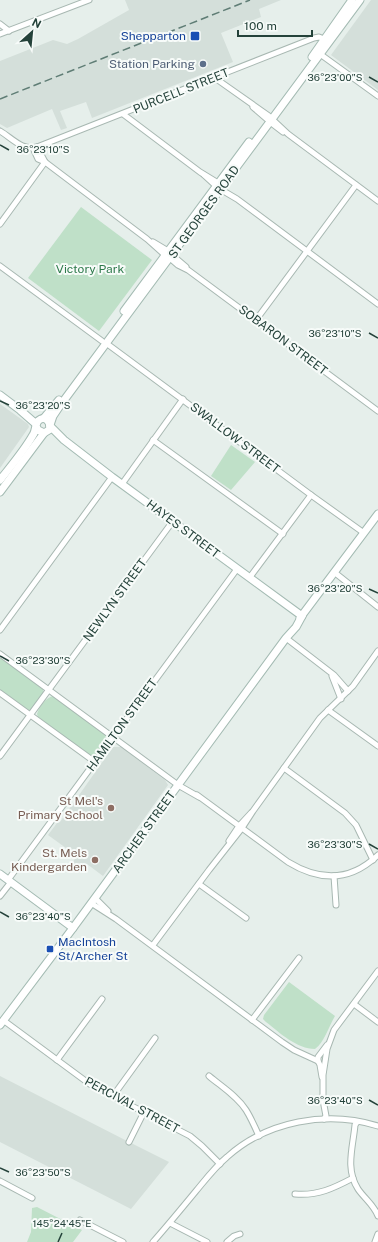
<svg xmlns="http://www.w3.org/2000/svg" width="378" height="1242" viewBox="0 0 378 1242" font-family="'Public Sans',sans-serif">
<rect width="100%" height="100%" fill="#e6efeb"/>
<g fill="#d4dfda">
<path d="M125 0H281L259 9 261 17 221 33 233 62 92 118 86 102 60 111 67 128 61 130 52 109 7 128 0 124V61L53 40 67 44 78 39 129 10Z"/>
<path d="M371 0H378V90L331 55Z"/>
<path d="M0 404 28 424 29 427 0 468Z"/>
<path d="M113 747H121L165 780 168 785 103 876 87 864 80 873 70 866 77 856 48 835 57 823 60 822Z"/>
<path d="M0 1076 129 1142 169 1162 131 1209 0 1142Z"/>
</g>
<g fill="#bfe0c8">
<path d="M81 207 152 260 99 331 28 278Z"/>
<path d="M231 445 255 462 231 490 211 476Z"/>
<path d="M0 656 43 689V694L30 710H26L0 690Z"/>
<path d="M53 696 105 734C108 742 101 750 95 755H89L38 717 37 714C39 707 45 698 53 696Z"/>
<path d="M289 982 335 1016C329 1026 324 1043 315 1049 297 1049 280 1033 266 1022L263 1019 264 1015Z"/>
<path d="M37 1207 82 1230 73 1242H27L31 1232 32 1208Z"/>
</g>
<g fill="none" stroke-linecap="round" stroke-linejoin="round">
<defs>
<g id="street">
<path d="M0 24 9 31"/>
<path d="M0 34 89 0"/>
<path d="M320 54 378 96"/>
<path d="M215 78 269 116"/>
<path d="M253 107 267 119"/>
<path d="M123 114 200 172 218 183"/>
<path d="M272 119 288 134 378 201"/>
<path d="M270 122 283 132"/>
<path d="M0 131C12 138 22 151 37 147L314 38 319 37 324 39"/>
<path d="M37 147 45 162"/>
<path d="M33 148 38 159 45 162 147 239 165 255"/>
<path d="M204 175 216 186"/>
<path d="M220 189 237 199 378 304"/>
<path d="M0 224 45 162"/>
<path d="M153 242 168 251"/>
<path d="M172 255 186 267"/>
<path d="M170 258 178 265 188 270 378 411"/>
<path d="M0 266 102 341"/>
<path d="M256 320 356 185"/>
<path d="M106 343 311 495 364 533"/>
<path d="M153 440 283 534"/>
<path d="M122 484 183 399"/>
<path d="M334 572 378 607"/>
<path d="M250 577 311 495"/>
<path d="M0 630 112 477"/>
<path d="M286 638 334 675 348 691"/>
<path d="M0 654 178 785 199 797"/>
<path d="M332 676 341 699"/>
<path d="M0 693 95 762"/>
<path d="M328 710 378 746"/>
<path d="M0 756 173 521"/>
<path d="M284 768 345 813 356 825 373 860"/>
<path d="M197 795 288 862C319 881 350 882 378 855"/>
<path d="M229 841 239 826 251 813"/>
<path d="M334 876 336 905"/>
<path d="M8 880 237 569"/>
<path d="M199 884 246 918"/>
<path d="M0 896 11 882"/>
<path d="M95 898 108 911"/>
<path d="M91 903 116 919 282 1042 294 1050 318 1061 320 1065 322 1077"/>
<path d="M153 945 209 870 242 828 253 811 320 718 353 686 378 651"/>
<path d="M354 1004 378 1022"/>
<path d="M3 1020 91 1085 190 1136 202 1146 220 1164"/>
<path d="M252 1020 299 958"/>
<path d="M57 1060 102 999"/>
<path d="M318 1061V1057L327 1045"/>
<path d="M209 1076C222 1087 237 1096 246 1110 251 1118 255 1127 259 1136"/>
<path d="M113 1096 155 1038"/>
<path d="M324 1119 326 1116 323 1100V1075L327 1049 334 1030 378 971"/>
<path d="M357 1122 355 1125C353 1147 345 1169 358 1189 364 1198 374 1205 378 1216"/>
<path d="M129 1142 144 1112"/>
<path d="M0 1181 32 1198"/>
<path d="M295 1194C318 1196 334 1188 353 1178"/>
<path d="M80 1220 123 1242"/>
<path d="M170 1223 207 1242"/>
<path d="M153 1242C168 1225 182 1208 196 1191 206 1179 215 1167 227 1157 267 1121 327 1110 378 1126"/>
<path d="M227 1242 234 1236 240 1234"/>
<path d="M375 1242 378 1234"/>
</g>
<g id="secondary">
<path d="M312 57 352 0"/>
<path d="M124 311 249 142"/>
<path d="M0 395 20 410 36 424"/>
<path d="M44 418 59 400"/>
<path d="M50 425 53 416 59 407 360 0"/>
<path d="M50 426 64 440 112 477 302 616"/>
<path d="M0 480C11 466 24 451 33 435 36 431 35 424 38 421 45 414 52 423 49 430L44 433 38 430 36 426"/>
<path d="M0 492 44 433"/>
<path d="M300 618 378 514"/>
<path d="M0 874 73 928"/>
<path d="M0 1025 73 928 286 638 296 627 302 616"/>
</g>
</defs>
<use href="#street" stroke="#a8b8b2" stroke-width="7"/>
<use href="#secondary" stroke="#a4bbb3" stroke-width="9"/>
<use href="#street" stroke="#fff" stroke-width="5"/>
<use href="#secondary" stroke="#fff" stroke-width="7"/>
<path stroke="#5f7d75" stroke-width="1.5" stroke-dasharray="8 4" stroke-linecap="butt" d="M0 99 250 0"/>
</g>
<path fill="none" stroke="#24423a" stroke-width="1.5" d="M369 77 378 82M0 145 9 150M369 333 378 338M0 401 9 405M369 589 378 593M0 656 9 661M369 844 378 849M0 912 9 917M369 1100 378 1105M0 1168 9 1172M58 1242 62 1233"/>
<g fill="#1a4fb4" stroke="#f7fbf9" stroke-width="1.5">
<rect x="190" y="31" width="10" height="10" rx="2"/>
<rect x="46" y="945" width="8" height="8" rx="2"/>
</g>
<circle fill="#5c6f8a" stroke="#f7fbf9" stroke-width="1.5" cx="203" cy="64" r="4"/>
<g fill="#8d6e63" stroke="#f7fbf9" stroke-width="1.5">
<circle cx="111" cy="808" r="4"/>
<circle cx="95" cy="860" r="4"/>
</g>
<g text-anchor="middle" stroke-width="4" stroke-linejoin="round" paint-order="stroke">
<g font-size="12" fill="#164399" stroke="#f7fbf9" text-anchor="end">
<text x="186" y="40">Shepparton</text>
<text x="58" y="946" text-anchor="start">MacIntosh<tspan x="58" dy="14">St/Archer St</tspan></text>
</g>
<g font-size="12" fill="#4e5e75" stroke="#f7fbf9" text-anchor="end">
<text x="195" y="68">Station Parking</text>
</g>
<g font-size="12" fill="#24423a" stroke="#f7fbf9">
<text transform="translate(181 91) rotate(-22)" y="4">PURCELL STREET</text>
<text transform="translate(204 212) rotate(-54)" y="4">ST GEORGES ROAD</text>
<text transform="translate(283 340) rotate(37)" y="4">SOBARON STREET</text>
<text transform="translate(235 438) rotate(37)" y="4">SWALLOW STREET</text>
<text transform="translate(183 529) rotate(37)" y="4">HAYES STREET</text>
<text transform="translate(115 600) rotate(-54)" y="4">NEWLYN STREET</text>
<text transform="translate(122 725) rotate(-54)" y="4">HAMILTON STREET</text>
<text transform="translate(144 832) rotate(-54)" y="4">ARCHER STREET</text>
<text transform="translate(132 1105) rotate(28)" y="4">PERCIVAL STREET</text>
</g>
<g font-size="12" fill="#2d7a4b" stroke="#f7fbf9">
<text x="90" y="273">Victory Park</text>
</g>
<g font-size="12" fill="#785e54" stroke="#f7fbf9" text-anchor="end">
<text x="103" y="805">St Mel's<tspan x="103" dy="14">Primary School</tspan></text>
<text x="87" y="857">St. Mels<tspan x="87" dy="14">Kindergarden</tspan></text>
</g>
</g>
<g font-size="10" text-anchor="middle" fill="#24423a" stroke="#f7fbf9" stroke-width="4" stroke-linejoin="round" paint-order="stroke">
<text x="335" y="81">36°23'00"S</text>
<text x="43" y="153">36°23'10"S</text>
<text x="335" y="337">36°23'10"S</text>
<text x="43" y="409">36°23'20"S</text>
<text x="335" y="592">36°23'20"S</text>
<text x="43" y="664">36°23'30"S</text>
<text x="335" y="848">36°23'30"S</text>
<text x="43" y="920">36°23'40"S</text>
<text x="335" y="1104">36°23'40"S</text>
<text x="43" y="1176">36°23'50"S</text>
<text x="62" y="1227">145°24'45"E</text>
</g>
<g transform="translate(32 32) rotate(27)" stroke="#f7fbf9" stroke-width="3" paint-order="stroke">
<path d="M0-3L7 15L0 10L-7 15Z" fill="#24423a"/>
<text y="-6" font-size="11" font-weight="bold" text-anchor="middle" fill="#24423a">N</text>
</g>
<path d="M238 30v6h74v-6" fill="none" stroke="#24423a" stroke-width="2"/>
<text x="244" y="30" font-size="12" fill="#24423a" stroke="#f7fbf9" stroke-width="3" paint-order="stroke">100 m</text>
</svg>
